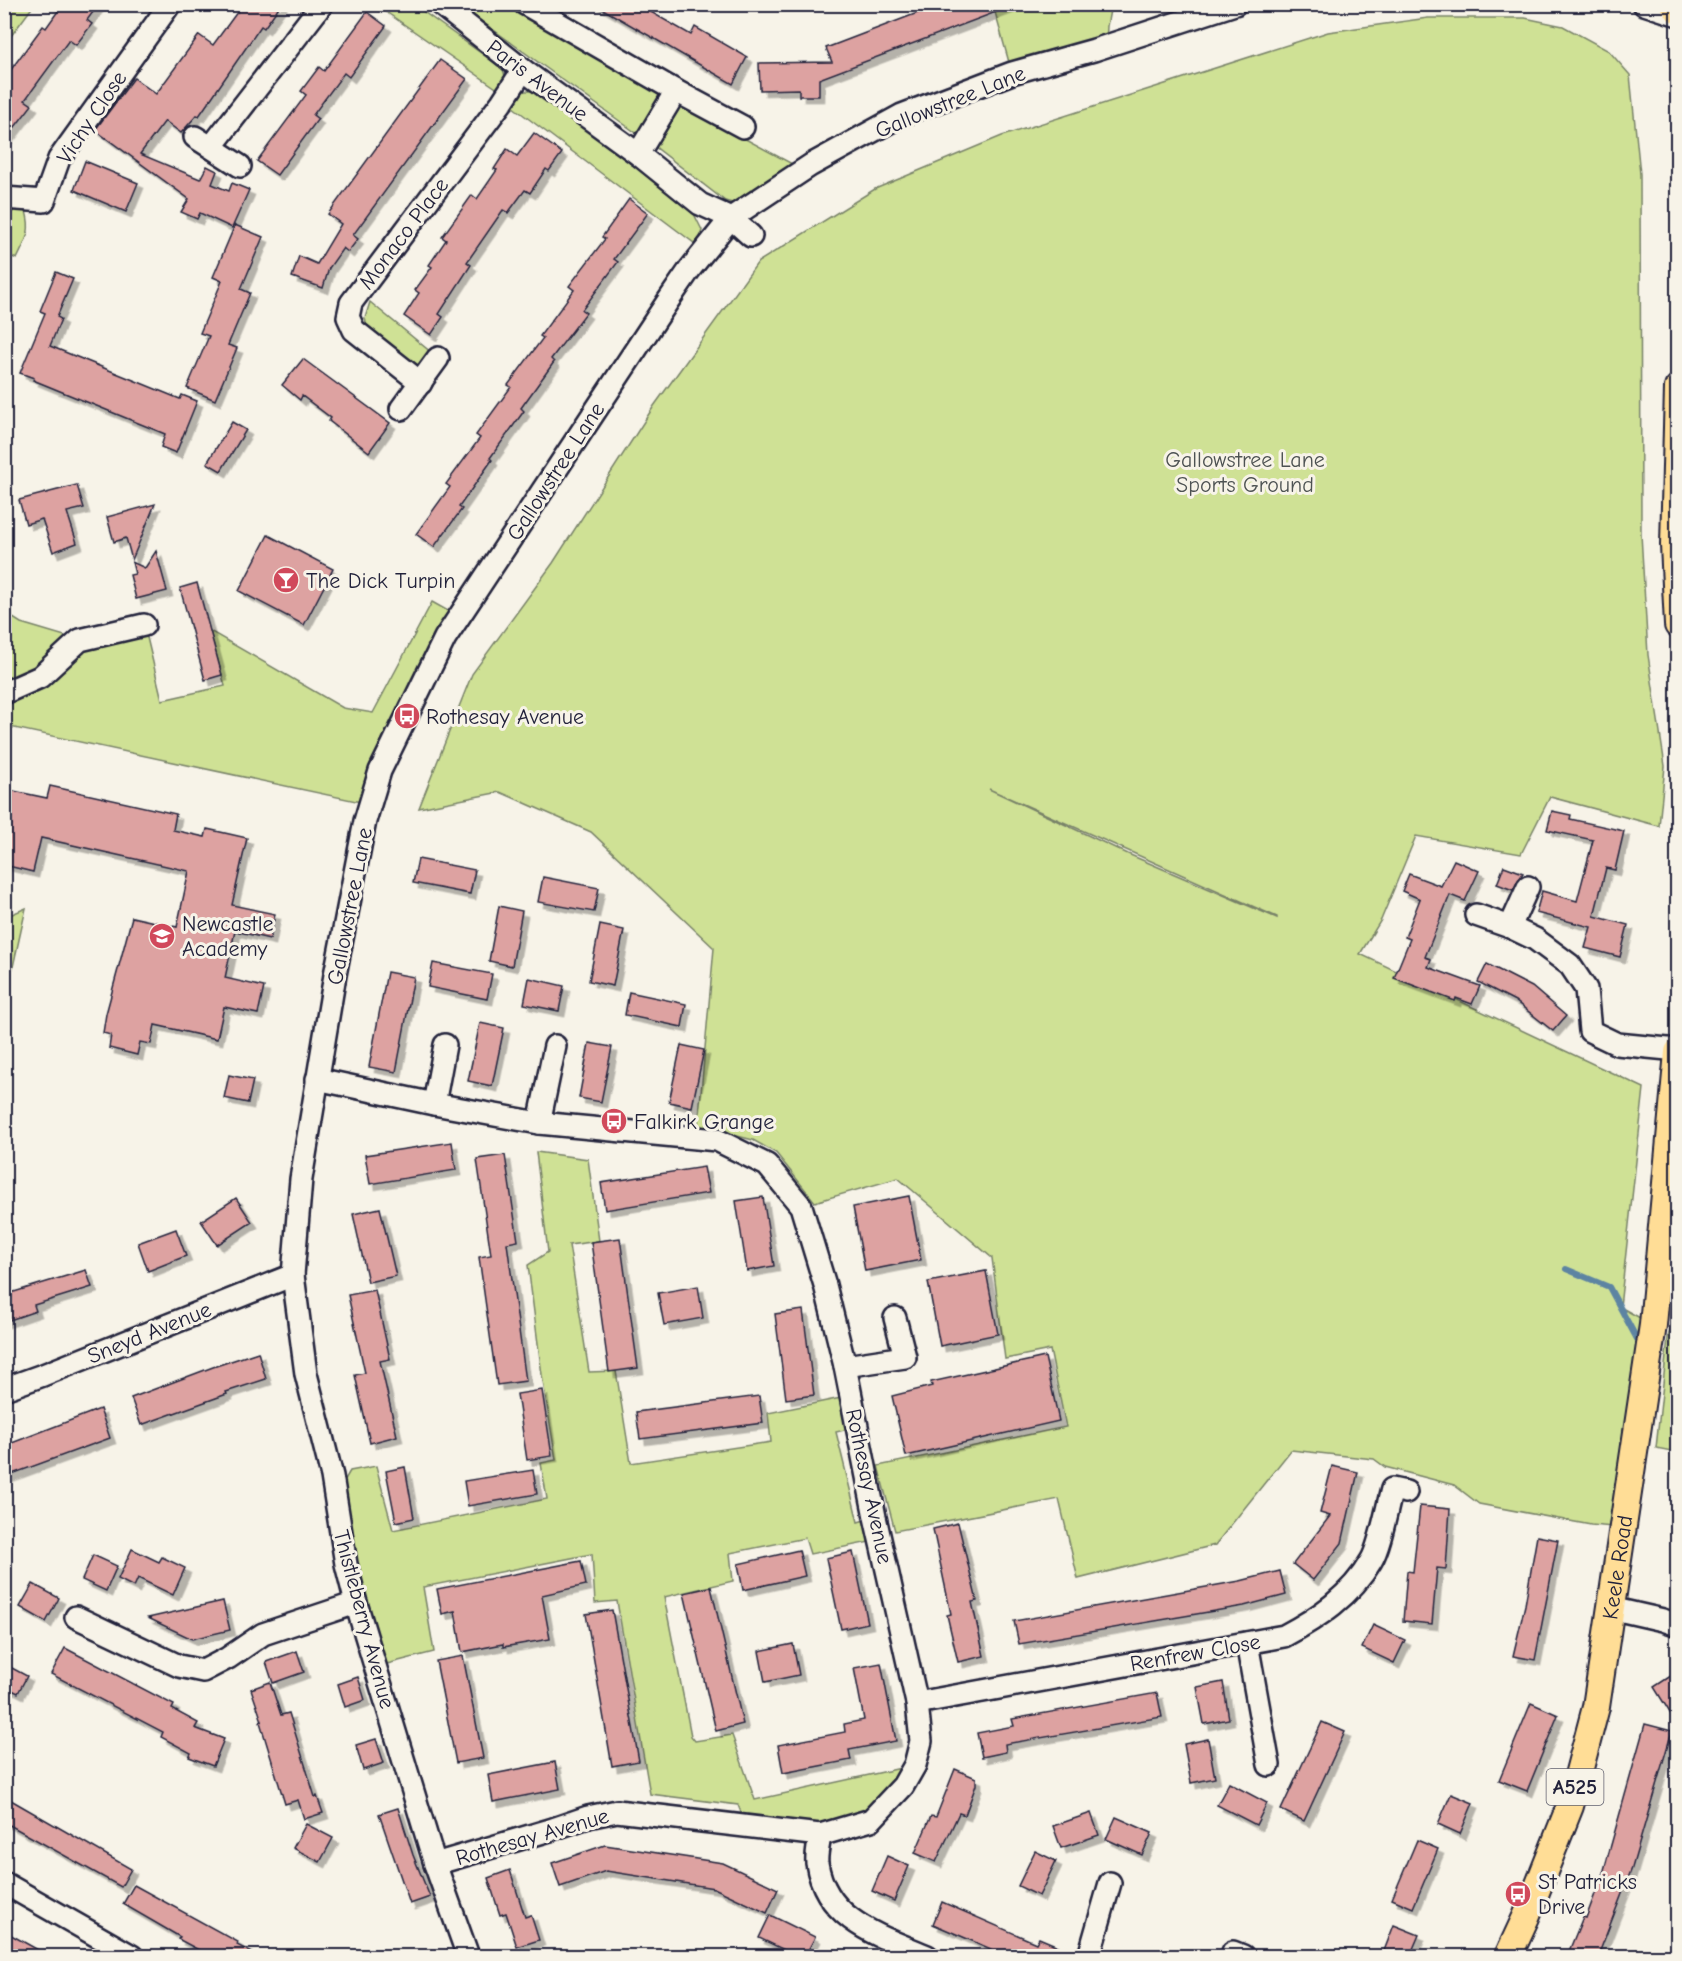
<svg xmlns="http://www.w3.org/2000/svg" width="1682" height="1961" viewBox="0 0 1682 1961" font-family="'Comic Neue',sans-serif">
<defs>
<filter id="shadow"><feDropShadow dx="5.5" dy="5.5" stdDeviation="0" flood-color="#0004"/></filter>
</defs>
<rect width="100%" height="100%" fill="#f7f3e8"/>
<filter id="ink" filterUnits="userSpaceOnUse"><feTurbulence type="fractalNoise" baseFrequency=".0167" numOctaves="2"/><feDisplacementMap in="SourceGraphic" scale="12" xChannelSelector="R" yChannelSelector="G"/><feConvolveMatrix kernelMatrix="1 2 1 2 8 2 1 2 1" color-interpolation-filters="sRGB"/></filter>
<g filter="url(#ink)">
<g fill="#cfe195" stroke="#788268" stroke-width="1.5" fill-rule="evenodd">
<path d="M5 4 34 5 5 44 4 5Z"/>
<path d="M376 5H414L503 69 505 76 502 92Z"/>
<path d="M459 5H507L664 94 639 135Z"/>
<path d="M993 5H1111L1107 26 1106 46 1012 73Z"/>
<path d="M1428 18H1525L1563 26 1609 51 1630 75 1640 174 1641 534 1648 655 1665 766 1659 826 1550 797 1521 854 1416 836 1381 920 1360 954 1644 1088 1620 1307 1653 1325 1624 1528 1591 1525 1479 1504 1454 1485 1385 1467 1374 1459 1291 1450 1215 1545 1078 1579 1059 1499 895 1531 878 1466 1066 1427 1050 1350 1005 1359 992 1258 898 1178 815 1202 776 1153 753 1140 698 1126 714 948 591 832 500 792 419 808 472 674 553 563 654 406 758 262 875 189 1002 136 1328 32ZM989 789 1277 917V918L1128 854Z"/>
<path d="M521 91H535L609 144 691 208 702 230 698 246 509 104Z"/>
<path d="M680 104 796 166 736 204 725 201 654 146Z"/>
<path d="M19 209 26 211C32 232 26 240 17 259L5 254C5 237 0 213 19 209Z"/>
<path d="M370 302 438 358 425 378 367 328 365 318Z"/>
<path d="M432 602 459 617 370 804 5 726V693L80 640 144 625 162 700 225 686 210 631 343 708 373 713Z"/>
<path d="M5 613 21 623 75 639 40 670 5 687Z"/>
<path d="M26 908 7 994H4L5 917Z"/>
<path d="M536 1152 588 1159 599 1241 569 1245 589 1372 616 1371 631 1463 771 1442 768 1413 851 1396 857 1427 836 1432 858 1522 875 1517 880 1540 810 1554 805 1538 730 1553 733 1581 664 1597 691 1736 695 1741 732 1735 755 1800 915 1765 871 1820 820 1835 746 1825 738 1805 650 1794 617 1601 595 1603 592 1554 423 1587 434 1652 375 1667 334 1498 350 1471 376 1466 393 1530 547 1499 541 1463 556 1460 542 1375 528 1265 548 1252Z"/>
<path d="M1677 1302 1678 1452H1677L1656 1448 1668 1338Z"/>
</g>
<g fill="none" stroke-linecap="round" stroke-linejoin="round">
<path stroke="#5d84a2" stroke-width="6" d="M1566 1269 1609 1287 1637 1339"/>
</g>
<g fill="#dda2a1" stroke="#22223b" stroke-width="1.5" filter="url(#shadow)">
<path d="M63 4H99L87 20 92 24 76 45 69 40 25 100 32 105 4 141V79L43 26 46 28Z"/>
<path d="M243 4H281L264 28 261 26 199 116 197 115 181 133 165 121 140 154 200 179 207 166 217 171 212 184 229 191 232 183 249 190 232 228 200 213 197 219 181 212 189 199 95 130 134 78 156 94 199 35 213 45Z"/>
<path d="M594 4H637L691 35 695 27 747 57 733 84Z"/>
<path d="M941 4H1012V6L819 79V96H799V89L760 90 759 63 832 62 826 48Z"/>
<path d="M367 12 386 26 349 77 344 73 313 115 318 119 277 175 257 161 306 95 301 91 319 67 324 71Z"/>
<path d="M440 60 467 79 353 235 358 239 348 252 343 248 329 268 323 288 292 277 299 256 317 264 341 224 328 214Z"/>
<path d="M534 133 562 153 549 171 546 169 530 193 525 190 508 213 503 210 467 262 471 265 439 314 443 317 431 335 404 316 419 293 415 290 432 267 429 265 446 240 442 237 472 195 477 199 497 170 494 169 507 149 517 156Z"/>
<path d="M85 161 138 183 126 212 74 190Z"/>
<path d="M629 199 648 213 614 259 618 262 582 310 586 313 551 359 554 362 521 408 524 411 490 458 492 460 459 507 462 509 434 547 416 534 450 487 446 484 480 438 476 435 511 387 508 385 543 338 540 336 574 290 569 286 605 239 602 237Z"/>
<path d="M235 225 263 237 241 289 250 293 228 345 237 348 215 400 187 388 209 336 200 333 222 281 213 277Z"/>
<path d="M56 272 73 279 57 317 61 319 50 346 180 399 182 395 197 401 176 453 161 447 165 434 33 380 34 378 20 373 45 313 40 311Z"/>
<path d="M303 359 390 423 369 452 329 421 331 418 302 396 300 400 282 385Z"/>
<path d="M232 422 246 430 221 471 207 463Z"/>
<path d="M77 485 84 508 67 512 77 543 53 552 42 519 26 524 19 500Z"/>
<path d="M155 504 132 560 126 538 114 542 107 517Z"/>
<path d="M268 535 333 569 304 625 239 591Z"/>
<path d="M156 551 167 591 136 599 130 575 135 574 132 562 145 568Z"/>
<path d="M197 583 222 675 205 680 180 588Z"/>
<path d="M50 786 176 814 173 830 205 837 207 829 247 838 232 905 275 914 270 939 235 931 225 978 264 987 258 1014 224 1007 217 1039 155 1025 151 1044 140 1042 137 1055 109 1048 111 1035 103 1033 106 1014 132 917 177 927 189 871 41 838 33 872 4 865V789L47 798Z"/>
<path d="M1552 811 1571 815 1570 819 1624 831 1615 870 1606 868 1594 916 1628 925 1620 957 1585 948 1591 927 1536 913 1542 891 1577 901 1593 840 1547 830Z"/>
<path d="M418 859 475 870 470 894 413 883Z"/>
<path d="M1454 860 1479 871 1465 901 1450 895 1425 957 1431 959 1428 967 1480 986 1472 1004 1456 998 1455 1001 1394 978 1410 939 1405 937 1420 899 1402 891 1409 874 1441 886Z"/>
<path d="M1504 866 1523 873 1513 890 1497 884Z"/>
<path d="M543 877 599 888 594 912 538 902Z"/>
<path d="M499 906 522 911 512 966 489 961Z"/>
<path d="M600 925 624 930 613 986 589 981Z"/>
<path d="M433 963 492 974 487 999 428 987Z"/>
<path d="M1487 964 1532 987 1566 1016 1553 1031 1515 1001 1478 982Z"/>
<path d="M387 972 414 977 396 1072 369 1067Z"/>
<path d="M529 978 564 986 559 1011 524 1004Z"/>
<path d="M629 992 686 1004 682 1027 625 1015Z"/>
<path d="M480 1023 504 1028 492 1086 468 1081Z"/>
<path d="M589 1043 612 1047 601 1102 579 1098Z"/>
<path d="M681 1045 704 1050 692 1107 669 1102Z"/>
<path d="M229 1075 253 1080 248 1103 224 1098Z"/>
<path d="M452 1142 456 1170 370 1184 365 1155Z"/>
<path d="M505 1155 518 1241 507 1243 526 1381 497 1385 479 1257 491 1255 477 1159Z"/>
<path d="M704 1167 709 1193 605 1210 601 1183Z"/>
<path d="M909 1196 921 1260 865 1271 853 1207Z"/>
<path d="M763 1197 774 1266 747 1271 736 1201Z"/>
<path d="M236 1198 252 1222 217 1245 201 1221Z"/>
<path d="M380 1208 396 1276 368 1282 353 1214Z"/>
<path d="M176 1229 186 1256 148 1271 138 1243Z"/>
<path d="M620 1238 638 1368 609 1372 591 1242Z"/>
<path d="M86 1270 92 1287 34 1305 36 1311 4 1322V1295Z"/>
<path d="M986 1271 998 1334 940 1346 928 1282Z"/>
<path d="M698 1286 703 1318 664 1325 658 1293Z"/>
<path d="M375 1290 390 1359 380 1361 397 1436 370 1443 355 1375 365 1373 348 1295Z"/>
<path d="M803 1310 814 1395 786 1399 775 1314Z"/>
<path d="M258 1352 266 1379 226 1392 227 1394 141 1425 131 1398 213 1367Z"/>
<path d="M1045 1357 1059 1421 906 1456 892 1396 932 1386 931 1382Z"/>
<path d="M542 1390 552 1456 527 1460 517 1394Z"/>
<path d="M759 1396 763 1423 640 1439 636 1412Z"/>
<path d="M100 1409 110 1438 4 1477V1446Z"/>
<path d="M1332 1466 1358 1472 1342 1543 1313 1580 1293 1564 1330 1516 1320 1513Z"/>
<path d="M405 1467 414 1518 396 1522 386 1471Z"/>
<path d="M533 1470 537 1494 468 1506 464 1481Z"/>
<path d="M1420 1506 1450 1509 1446 1569 1437 1568 1432 1624 1403 1621 1407 1571 1413 1572Z"/>
<path d="M958 1523 977 1601 972 1602 984 1656 958 1662 947 1615 951 1614 933 1529Z"/>
<path d="M1537 1536 1558 1540 1535 1660 1513 1656 1525 1605Z"/>
<path d="M132 1549 159 1562 162 1557 185 1568 173 1595 138 1578 134 1587 118 1579Z"/>
<path d="M799 1550 805 1576 743 1590 738 1564Z"/>
<path d="M853 1552 868 1623 841 1629 826 1558Z"/>
<path d="M93 1555 117 1566 106 1591 82 1580Z"/>
<path d="M581 1561 586 1585 542 1595 550 1639 503 1647V1644L462 1652 455 1611 442 1614 437 1589Z"/>
<path d="M1280 1571 1286 1595 1244 1606 1019 1644 1014 1621 1240 1581Z"/>
<path d="M33 1584 59 1598 46 1622 20 1607Z"/>
<path d="M711 1587 743 1724 716 1731 684 1593Z"/>
<path d="M223 1601 230 1630 192 1639 148 1618Z"/>
<path d="M612 1610 639 1761 612 1766 586 1614Z"/>
<path d="M1373 1625 1405 1640 1394 1663 1362 1648Z"/>
<path d="M793 1644 799 1675 765 1682 759 1651Z"/>
<path d="M65 1648 174 1705 172 1709 198 1723 195 1728 224 1739 213 1766 189 1757 191 1753 161 1737 163 1732 51 1674Z"/>
<path d="M297 1651 304 1672 273 1683 266 1662Z"/>
<path d="M463 1656 483 1758 456 1763 436 1661Z"/>
<path d="M881 1663 896 1741 849 1750 851 1760 783 1773 778 1745 845 1732 844 1724 864 1720 854 1668Z"/>
<path d="M10 1667 27 1676 18 1693 4 1686V1678Z"/>
<path d="M1677 1672V1724L1654 1687Z"/>
<path d="M358 1677 365 1700 345 1707 338 1684Z"/>
<path d="M270 1682 281 1715 289 1713 315 1797 317 1796 323 1813 304 1819 298 1800 285 1804 260 1722 262 1721 251 1689Z"/>
<path d="M1223 1682 1229 1719 1204 1724 1197 1687Z"/>
<path d="M1157 1693 1162 1717 1005 1744 1006 1752 982 1757 977 1733 1014 1726 1012 1719Z"/>
<path d="M1531 1703 1558 1715 1527 1791 1499 1780Z"/>
<path d="M1322 1722 1345 1732 1304 1821 1281 1810Z"/>
<path d="M1645 1724 1672 1731 1632 1868 1598 1956H1567L1583 1917 1586 1918 1604 1870Z"/>
<path d="M376 1739 384 1763 363 1770 356 1745Z"/>
<path d="M1208 1739 1215 1778 1191 1783 1184 1744Z"/>
<path d="M555 1762 560 1789 493 1802 488 1775Z"/>
<path d="M955 1769 976 1778V1785L965 1815 959 1813 936 1862 915 1853 931 1816 936 1817Z"/>
<path d="M1229 1783 1267 1803 1256 1825 1217 1805Z"/>
<path d="M1451 1794 1473 1803 1460 1834 1438 1824Z"/>
<path d="M4 1796 131 1869 121 1887 4 1822Z"/>
<path d="M398 1808 413 1855 430 1897 410 1904 379 1814Z"/>
<path d="M1091 1813 1099 1835 1061 1848 1053 1826Z"/>
<path d="M1116 1817 1152 1833 1142 1855 1106 1839Z"/>
<path d="M306 1824 333 1838 320 1862 293 1848Z"/>
<path d="M1417 1840 1438 1849 1413 1908 1392 1899Z"/>
<path d="M605 1845 723 1863 778 1889 767 1913 714 1888 606 1871 560 1887 552 1863Z"/>
<path d="M1035 1851 1056 1861 1039 1896 1018 1886Z"/>
<path d="M887 1856 909 1866 894 1901 872 1891Z"/>
<path d="M510 1870 525 1917 531 1915 539 1940 517 1947 506 1913 500 1915 488 1878Z"/>
<path d="M134 1885 238 1942 237 1945 258 1956H210L178 1939 180 1937 123 1904Z"/>
<path d="M942 1902 1036 1943 1039 1938 1077 1954V1956H1007L933 1924Z"/>
<path d="M770 1915 815 1937 805 1956H797L759 1938Z"/>
<path d="M1394 1925 1419 1935 1410 1956H1382Z"/>
<path d="M4 1931 49 1956H4Z"/>
</g>
<g fill="none" stroke-linecap="round" stroke-linejoin="round">
<defs>
<g id="minor">
<path d="M440 4 523 70 638 154 700 204 731 218 751 236"/>
<path d="M525 4 676 91 638 154"/>
<path d="M1644 4 1678 15"/>
<path d="M676 91 743 127"/>
<path d="M195 137 240 166"/>
<path d="M212 146 322 4"/>
<path d="M4 198 44 201 59 159 170 4"/>
<path d="M421 383 354 330 348 317 351 303 502 102 523 70"/>
<path d="M401 409 438 358"/>
<path d="M4 693 40 677 80 640 144 625"/>
<path d="M1476 915 1510 927 1535 939 1570 965 1586 989 1590 1031 1617 1044 1678 1050"/>
<path d="M1510 927 1528 887"/>
<path d="M317 1079 434 1104 539 1123 717 1140 767 1165 801 1206 825 1285 845 1366 875 1517 917 1703 921 1741 915 1765 903 1786 871 1820 820 1835 617 1811 588 1817 550 1830 435 1864"/>
<path d="M434 1104 445 1045"/>
<path d="M539 1123 555 1046"/>
<path d="M845 1366 905 1357 895 1318"/>
<path d="M4 1389 43 1375 293 1275"/>
<path d="M1610 1608 1663 1620 1678 1625"/>
<path d="M76 1617 179 1666 203 1671 228 1658 263 1634 356 1603"/>
<path d="M1247 1643 1269 1765"/>
<path d="M917 1703 1284 1636C1318 1618 1351 1596 1371 1561 1380 1547 1387 1507 1392 1489L1406 1492"/>
<path d="M820 1835C819 1844 816 1854 817 1863 826 1921 880 1936 927 1956"/>
<path d="M4 1883 132 1956"/>
<path d="M1233 1952 1243 1956"/>
<path d="M468 1956 435 1864 356 1603 346 1564 332 1476 306 1374 293 1275 301 1179 335 975 365 821 380 771 445 638 668 301 690 269 731 218 811 165 902 115 1012 73 1094 50 1235 4"/>
<path d="M1089 1956 1110 1883"/>
</g>
<g id="major">
<path d="M1674 4 1678 10"/>
<path d="M1678 388 1674 545 1678 625"/>
<path id="s1" d="M1508 1956 1526 1917 1570 1806 1596 1707 1653 1325 1678 1052"/>
</g>
</defs>
<use href="#minor" stroke="#22223b" stroke-width="26"/>
<use href="#major" stroke="#22223b" stroke-width="30"/>
<use href="#minor" stroke="#f7f3e8" stroke-width="21"/>
<use href="#major" stroke="#ffdd96" stroke-width="26"/>
</g>
</g>
<defs>
<symbol id="bar-disc" viewBox="-11 -11 22 22"><circle r="9.5" fill="#d1495b" stroke="#f7f3e8"/><path d="M-6-5H6L.8 .8V4.5H3.5V6h-7V4.5H-.8V.8Z" fill="#fff"/></symbol>
<symbol id="bus-disc" viewBox="-11 -11 22 22"><circle r="9.5" fill="#d1495b" stroke="#f7f3e8"/><path d="M-5-6H5V4H4V6H2V4H-2V6H-4V4H-5ZM-3.5-4V0h7V-4ZM-3.5 1.2v1.5H-2V1.2ZM2 1.2v1.5H3.5V1.2Z" fill="#fff"/></symbol>
<symbol id="school-disc" viewBox="-11 -11 22 22"><circle r="9.5" fill="#d1495b" stroke="#f7f3e8"/><path d="M0-5L7-2L0 1L-7-2ZM-4 1L0 2.5L4 1V4Q0 6-4 4Z" fill="#fff"/></symbol>
</defs>
<g fill-rule="evenodd">
<use href="#bar-disc" x="271" y="565" width="30" height="30"/>
<use href="#bus-disc" x="392" y="701" width="30" height="30"/>
<use href="#school-disc" x="147" y="921" width="30" height="30"/>
<use href="#bus-disc" x="599" y="1106" width="30" height="30"/>
<use href="#bus-disc" x="1503" y="1879" width="30" height="30"/>
</g>
<g text-anchor="middle" stroke-width="6" stroke-linejoin="round" paint-order="stroke">
<rect fill="#f7f3e8" stroke="#62616f" stroke-width="1.5" x="1546.5" y="1769" width="57" height="36" rx="4.5"/>
<g font-size="21" font-weight="bold" fill="#22223b">
<text x="1575" y="1794">A525</text>
</g>
<g font-size="22" fill="#22223b" stroke="#f7f3e8">
<text transform="translate(538 80) rotate(37)" y="8">Paris Avenue</text>
<text transform="translate(950 101) rotate(-22)" y="8">Gallowstree Lane</text>
<text transform="translate(91 117) rotate(-56)" y="8">Vichy Close</text>
<text transform="translate(403 233) rotate(-53)" y="8">Monaco Place</text>
<text transform="translate(555 471) rotate(-57)" y="8">Gallowstree Lane</text>
<text transform="translate(349 906) rotate(-79)" y="8">Gallowstree Lane</text>
<text transform="translate(149 1332) rotate(-22)" y="8">Sneyd Avenue</text>
<text transform="translate(870 1486) rotate(78)" y="8">Rothesay Avenue</text>
<text dy="8" stroke="none"><textPath href="#s1" startOffset="406">Keele Road</textPath></text>
<text transform="translate(365 1619) rotate(75)" y="8">Thistleberry Avenue</text>
<text transform="translate(1195 1652) rotate(-10)" y="8">Renfrew Close</text>
<text transform="translate(532 1836) rotate(-16)" y="8">Rothesay Avenue</text>
</g>
<g font-size="22" fill="#4d5252" stroke="#f7f3e8">
<text x="1245" y="467">Gallowstree Lane<tspan x="1245" dy="25">Sports Ground</tspan></text>
</g>
<g font-size="22" fill="#22223b" stroke="#f7f3e8" text-anchor="start">
<text x="306" y="588">The Dick Turpin</text>
<text x="426" y="724">Rothesay Avenue</text>
<text x="182" y="931">Newcastle<tspan x="182" dy="25">Academy</tspan></text>
<text x="634" y="1129">Falkirk Grange</text>
<text x="1538" y="1889">St Patricks<tspan x="1538" dy="25">Drive</tspan></text>
</g>
</g>
<rect width="1682" height="1961" fill="none" stroke="#f7f3e8" stroke-width="24"/>
<rect x="12" y="12" width="1658" height="1937" fill="none" stroke="#22223b" stroke-width="2" filter="url(#ink)"/>
</svg>
